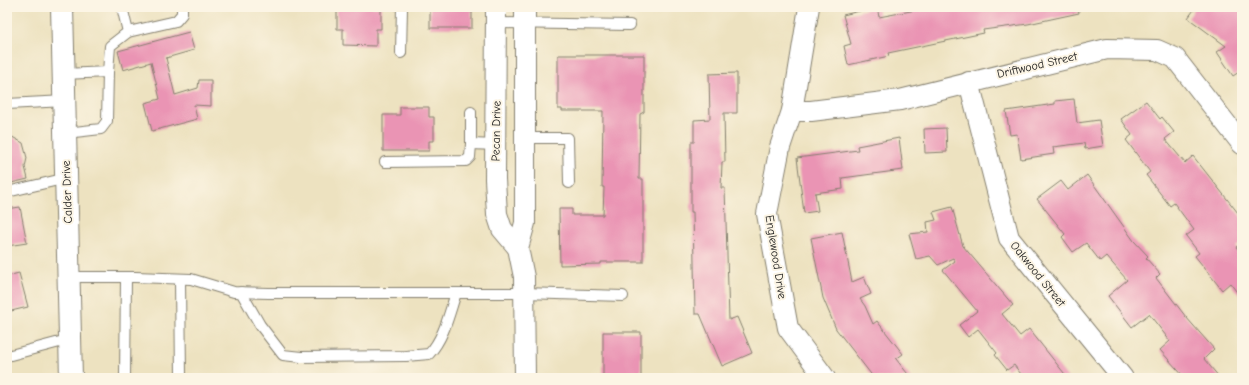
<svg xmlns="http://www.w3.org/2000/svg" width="1249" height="385" viewBox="0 0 1249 385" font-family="'Comic Neue',sans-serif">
<rect width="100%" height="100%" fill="#fcf5e5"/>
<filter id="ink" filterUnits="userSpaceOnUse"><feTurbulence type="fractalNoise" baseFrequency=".025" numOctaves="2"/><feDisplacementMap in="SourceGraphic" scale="8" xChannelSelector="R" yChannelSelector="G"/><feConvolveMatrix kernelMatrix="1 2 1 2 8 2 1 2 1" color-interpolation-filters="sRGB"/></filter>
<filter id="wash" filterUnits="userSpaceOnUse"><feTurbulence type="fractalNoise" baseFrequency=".012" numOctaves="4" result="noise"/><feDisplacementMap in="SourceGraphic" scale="16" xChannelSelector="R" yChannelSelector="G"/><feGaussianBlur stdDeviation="0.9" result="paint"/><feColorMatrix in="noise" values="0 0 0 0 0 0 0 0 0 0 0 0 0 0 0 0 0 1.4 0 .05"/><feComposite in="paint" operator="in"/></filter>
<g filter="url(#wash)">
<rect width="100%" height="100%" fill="#ede2c0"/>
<g id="blocks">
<g fill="#ea94b4">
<path d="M337 7H381V29H376V46L343 45V29H337Z"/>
<rect x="430" y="7" width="42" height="21"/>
<path d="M876 7H877L879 17 932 7H1078L1079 13 1028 24 983 30 984 33 888 53 889 56 848 65 844 46 851 44 843 15Z"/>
<path d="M1196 7H1235L1242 12V70L1233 76 1217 52 1226 46 1188 18Z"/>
<path d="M189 32 194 50 166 58 175 95 198 88 199 80H211V106L194 105 197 119 152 131 145 103 160 99 151 62 123 70 118 51Z"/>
<path d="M558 55H644V112L640 114 639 179H643V262H601V264L560 265 559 209H572V215H603L604 187H602L603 111H562V109H558Z"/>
<path d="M737 73V113H724L725 162H722L721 188H725L729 320 737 317 752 353 722 366 700 314H695L693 212H691V142H694V120L710 119 709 74Z"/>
<path d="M1074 99 1077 123 1099 120 1103 146 1085 149 1084 143 1053 147 1054 154 1021 159 1017 134 1010 135 1006 111 1055 104V101Z"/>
<path d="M1146 101 1160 119 1162 117 1174 132 1165 139 1185 163 1193 156 1242 218V243L1236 247 1242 254V299L1230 283 1222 290 1195 256 1199 253 1186 236 1194 230 1174 203 1170 206 1146 175 1150 172 1126 140 1132 135 1121 119Z"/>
<path d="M400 107H429V117H434V141H429V151H383V115H400Z"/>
<path d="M946 128 947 152 925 153 924 129Z"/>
<path d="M7 134 23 143 27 158 25 167 28 179 7 184Z"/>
<path d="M899 138 903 170 842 178 843 189 815 193 818 211 804 213 797 158 858 150 857 146Z"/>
<path d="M1087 175 1134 241 1148 256 1146 258 1160 274 1156 278 1186 317 1214 349 1204 359 1220 378H1185L1160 350 1170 341 1149 314 1132 327 1108 296 1127 280 1106 256 1100 261 1086 243 1073 252 1062 237 1065 234 1037 199 1061 181 1068 190Z"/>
<path d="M20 207 27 243 7 246V209Z"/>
<path d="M952 207 963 246 1013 305 1002 314 1020 336 1029 329 1068 378H1024L1014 365 1007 370 995 355 997 353 978 329 968 337 959 325 977 311 943 270 955 261 953 258 938 265 930 256 916 259 909 234 928 232 927 222 936 220 933 212Z"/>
<path d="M842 232 852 282 864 277 871 294 860 299 865 306 873 324 877 321 903 354 896 359 911 378H874L836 329 823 298 811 238Z"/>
<path d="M19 273 28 307 7 312V276Z"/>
<path d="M603 332H641V377L603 378Z"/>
</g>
</g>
</g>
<g filter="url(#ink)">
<use href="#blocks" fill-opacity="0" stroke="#847f6e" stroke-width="1"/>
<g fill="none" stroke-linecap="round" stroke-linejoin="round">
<defs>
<g id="lane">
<path d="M122 7 128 32"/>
<path d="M497 23 630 25"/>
<path d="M401 53 402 7"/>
<path d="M64 74 108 72"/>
<path d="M7 104 65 101"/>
<path d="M471 112V144L496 145"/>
<path d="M66 133 101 129 107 121 108 72 110 46 128 32 176 21 182 14V7"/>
<path d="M525 138H568L569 183"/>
<path d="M385 162 466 161 470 157 471 144"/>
<path d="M7 192 67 178"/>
<path d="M70 277H135L191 279 234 292 269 293H524L623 296"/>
<path d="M180 279 181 378"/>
<path d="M241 292 260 325 283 355 301 357 406 356 429 354C444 338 449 314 456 293"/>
<path d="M7 356 71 339"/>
<path d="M125 378 126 277"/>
</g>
<g id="street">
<path d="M496 7 495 179 497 214 502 229 518 248"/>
<path d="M809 7 792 111 780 147 767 214 788 328 825 378"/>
<path d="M969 82 1009 238 1123 378"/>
<path d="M792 111H811L900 100 1107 49 1157 50 1175 58 1242 144"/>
<path d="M525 378 524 277 518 248 525 223V7"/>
</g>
<path id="secondary" d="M62 7 71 378"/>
</defs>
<use href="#lane" stroke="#847f6e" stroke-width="12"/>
<use href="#street" stroke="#847f6e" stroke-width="22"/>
<use href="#secondary" stroke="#847f6e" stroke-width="24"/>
<use href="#lane" stroke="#fff" stroke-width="10"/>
<use href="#street" stroke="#fff" stroke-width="20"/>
<use href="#secondary" stroke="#fff" stroke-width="22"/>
</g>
</g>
<g text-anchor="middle" stroke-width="4" stroke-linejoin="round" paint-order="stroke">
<g font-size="12" fill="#1c1c1c" stroke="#fcf5e5">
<text transform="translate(1037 65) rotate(-13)" y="4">Driftwood Street</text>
<text transform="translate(496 131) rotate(-89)" y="4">Pecan Drive</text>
<text transform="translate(67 192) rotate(-92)" y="4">Calder Drive</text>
<text transform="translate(776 257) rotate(81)" y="4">Englewood Drive</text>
<text transform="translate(1038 274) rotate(51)" y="4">Oakwood Street</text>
</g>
</g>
<rect width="1249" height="385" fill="none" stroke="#fcf5e5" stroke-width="24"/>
</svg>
